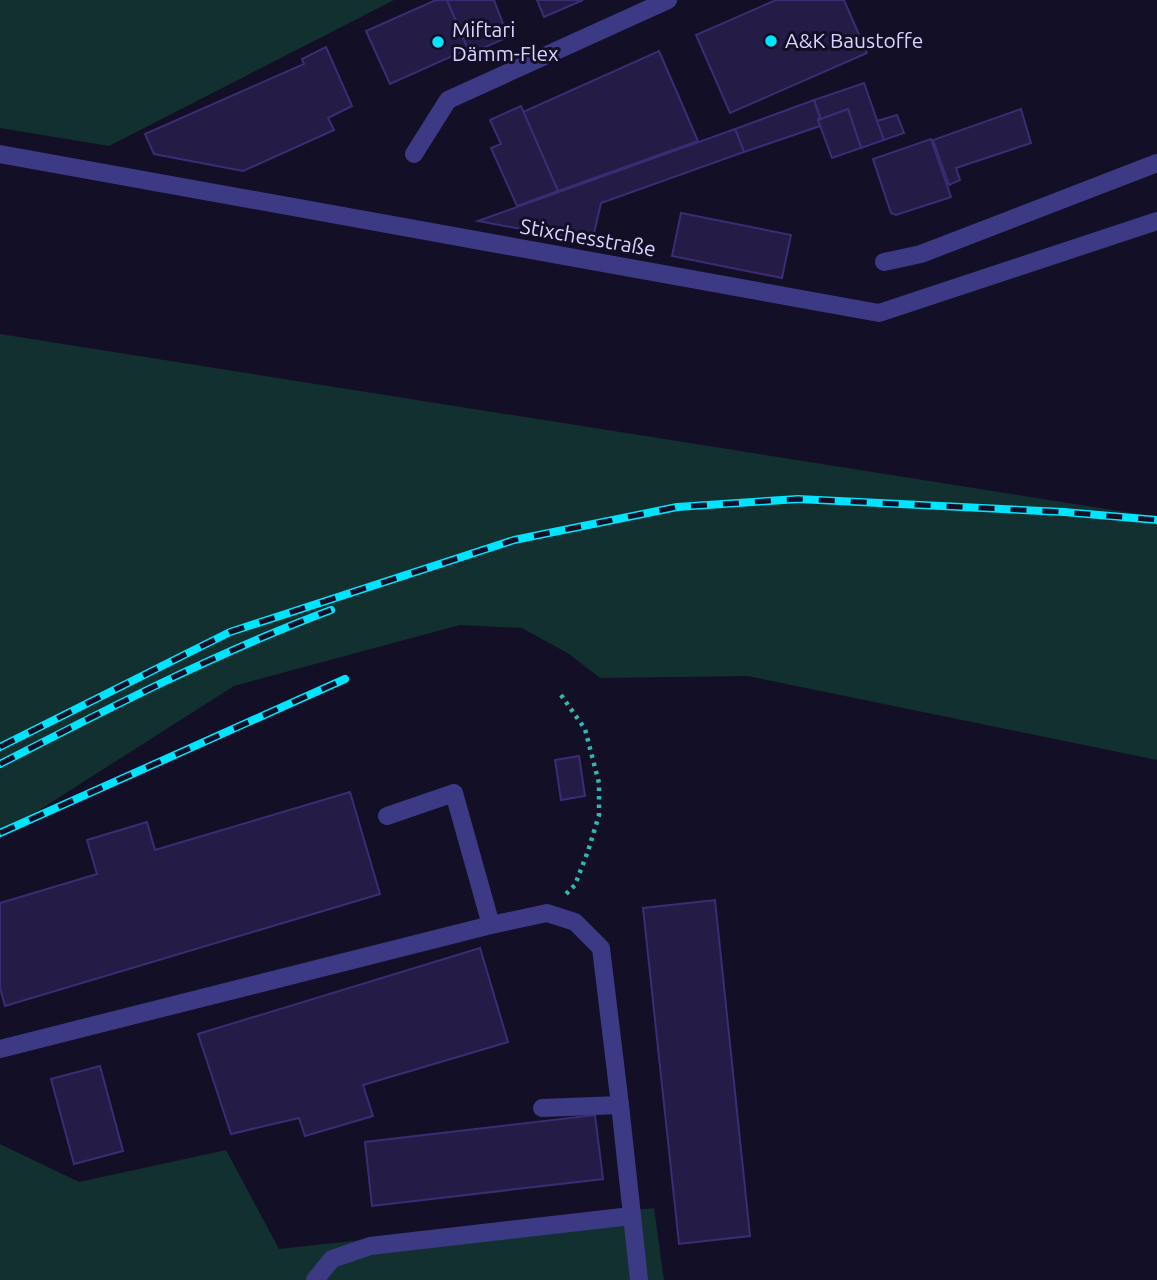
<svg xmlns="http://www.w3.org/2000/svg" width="1157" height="1280" viewBox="0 0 1157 1280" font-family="Ubuntu,sans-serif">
<rect width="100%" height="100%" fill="#130f26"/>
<g fill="#12302f">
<path d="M0 0H394L109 146 0 128Z"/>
<path d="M0 334 1157 517V760L748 676 600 678 569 654 522 628 460 625 234 686 0 835Z"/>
<path d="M0 1144 79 1182 226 1150 279 1249 654 1208 664 1280H0Z"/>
</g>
<g fill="#241b47" stroke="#3b2d73" stroke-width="2">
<path d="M436 0H447L468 49 390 84 366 31Z"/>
<path d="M447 0H494L508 37 470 54Z"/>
<path d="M537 0H583L544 17Z"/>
<path d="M776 0H844L867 53 730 113 696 35Z"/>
<path d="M326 47 352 106 328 118 334 130 243 171 154 154 145 134 304 64 302 59Z"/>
<path d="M659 51 698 141 558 191 523 112Z"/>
<path d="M864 83 884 140 861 148 848 109 821 119 814 100Z"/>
<path d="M814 100 820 118 818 119 820 126 744 152 735 129Z"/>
<path d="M521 106 558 191 517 206 491 148 501 144 490 120Z"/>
<path d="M848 109 861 148 832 158 818 120Z"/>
<path d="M1021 109 1031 143 956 168 960 180 949 185 933 140Z"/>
<path d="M897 115 904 133 884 140 877 121Z"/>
<path d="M735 129 744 152 601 203 592 242 478 221Z"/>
<path d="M931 139 951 197 896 215 891 213 873 159Z"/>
<path d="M681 213 791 235 782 278 672 256Z"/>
<path d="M579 756 585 796 561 800 555 760Z"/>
<path d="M350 792 380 894 5 1006 0 988V903L97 874 87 840 147 822 155 850Z"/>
<path d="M715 900 750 1236 679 1244 643 908Z"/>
<path d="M480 948 508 1042 363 1085 373 1116 305 1136 299 1118 231 1134 198 1034Z"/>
<path d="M100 1066 123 1151 74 1164 51 1079Z"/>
<path d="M595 1115 603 1179 372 1206 365 1142Z"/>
</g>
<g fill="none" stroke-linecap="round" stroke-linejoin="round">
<path stroke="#2fb8b0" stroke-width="4.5" stroke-dasharray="3.5 5" stroke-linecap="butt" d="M561 695 585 729 599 783V815L588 851 575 885 563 897"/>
<g stroke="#3d3a85" stroke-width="18">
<path d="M0 154 879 313 1157 221"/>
<path d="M414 154 448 100 668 0"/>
<path d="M884 262 921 254 1157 163"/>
<path d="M491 925 547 913 575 922 601 948 620 1105 542 1108"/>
<path d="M0 1049 491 925 454 793 387 816"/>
<path d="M620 1105 639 1280"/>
<path d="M315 1280 332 1259 370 1246 631 1216"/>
</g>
<defs>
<g id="rail">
<path d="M0 747 230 632 514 540 677 507 798 499 1064 512 1157 520"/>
<path d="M0 764C109 708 216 653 331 610"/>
<path d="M0 833 345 679"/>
</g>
</defs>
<use href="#rail" stroke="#00e5ff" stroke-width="8"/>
<use href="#rail" stroke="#130f26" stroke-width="5" stroke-dasharray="16" stroke-linecap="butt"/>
</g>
<g fill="#00e5ff" stroke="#130f26" stroke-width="2.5">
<circle cx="771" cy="41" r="7"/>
<circle cx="438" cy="42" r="7"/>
</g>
<g text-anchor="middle" stroke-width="6" stroke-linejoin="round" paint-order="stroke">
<g font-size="21" fill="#d9d4ff" stroke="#130f26" text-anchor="start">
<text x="452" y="37">Miftari<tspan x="452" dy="24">Dämm-Flex</tspan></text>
<text x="785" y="48">A&amp;K Baustoffe</text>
</g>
<g font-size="21" fill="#d9d4ff" stroke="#130f26">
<text transform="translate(588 238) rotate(10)" y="7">Stixchesstraße</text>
</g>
</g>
</svg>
